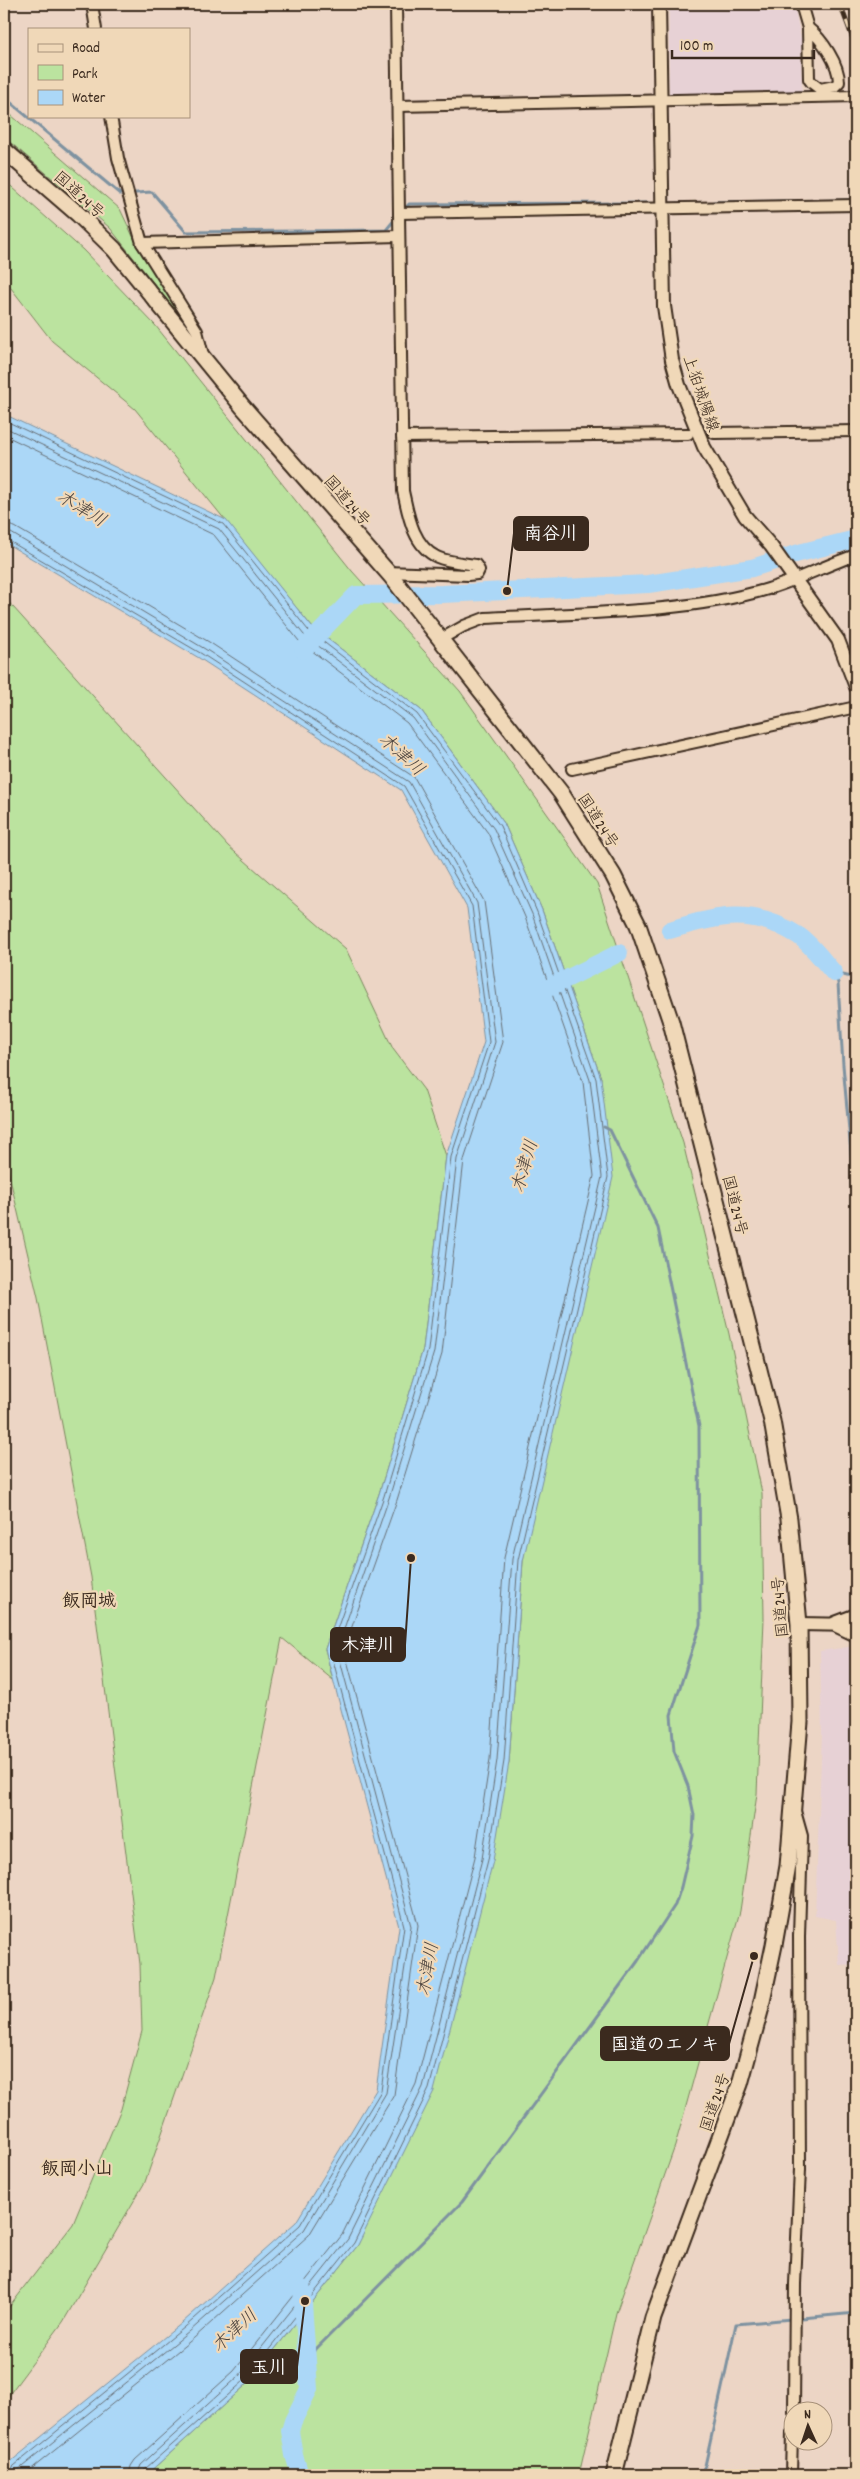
<svg xmlns="http://www.w3.org/2000/svg" width="860" height="2479" viewBox="0 0 860 2479" font-family="Dekko,'Klee One',sans-serif">
<rect width="100%" height="100%" fill="#ecd5c5"/>
<filter id="ink" filterUnits="userSpaceOnUse"><feTurbulence type="fractalNoise" baseFrequency=".02" numOctaves="2"/><feDisplacementMap in="SourceGraphic" scale="10" xChannelSelector="R" yChannelSelector="G"/><feConvolveMatrix kernelMatrix="1 2 1 2 8 2 1 2 1" color-interpolation-filters="sRGB"/></filter>
<g filter="url(#ink)">
<g fill="#e7d1d5">
<path d="M669 4H794L801 39 802 95 669 98Z"/>
<path d="M856 1646V1964L839 1965 836 1920 815 1916 822 1734 820 1651Z"/>
</g>
<g fill="#bbe39f" stroke="#7b865e">
<path d="M4 109 120 209 139 249 189 328 110 228 4 137Z"/>
<path d="M4 180 83 250 155 325 352 571 460 691 597 884 683 1143 729 1334 762 1493 764 1619 757 1794 740 1911 675 2146 616 2313 579 2475H146L247 2384 358 2245 509 1762 523 1561 601 1078 542 910 504 823 421 710 312 627 135 409 52 341 4 279Z"/>
<path d="M4 597 228 846 346 949 393 1049 424 1090 446 1156 423 1349 379 1494 325 1649 333 1680 282 1638 216 1977 145 2182 63 2322 11 2392 4 2408V2314L73 2224 121 2109 142 2031 140 1964 91 1577 38 1298 4 1153Z"/>
</g>
<path fill="#abd7f7" stroke="#7e92a0" d="M4 414 226 520 312 627 421 710 504 823 542 910 601 1078 613 1177 523 1561 509 1762 493 1861 434 2091 358 2245 247 2384 146 2475H4V2467L182 2323 296 2222 376 2090 399 1927 325 1649 379 1494 423 1349 446 1156 484 1042 467 908 401 790 199 658 4 542Z"/>
<g fill="none" stroke-linecap="round" stroke-linejoin="round">
<g stroke="#686f75" stroke-width="1">
<path d="M4 420 223 524 308 630 417 714 500 826 537 912 596 1079 608 1177 518 1560 504 1761 488 1860 429 2089 354 2243 244 2381 145 2469 143 2475"/>
<path d="M4 427 219 529 304 635 413 718 494 829 532 914 590 1080 602 1177 512 1559 497 1760 482 1859 423 2087 348 2239 239 2376 141 2465 137 2475"/>
<path d="M4 435 214 535 299 641 407 723 488 833 525 917 583 1082 594 1176 504 1558 490 1759 475 1857 416 2084 342 2235 234 2371 135 2460 131 2466 129 2475"/>
<path d="M4 524 15 527 209 642 414 777 484 901 503 1042 464 1160 442 1354 397 1500 344 1649 418 1925 394 2095 309 2235 194 2338 24 2475"/>
<path d="M4 532 11 533 205 649 409 782 477 903 495 1042 457 1159 434 1352 389 1498 337 1649 411 1926 386 2093 304 2230 189 2332 12 2475"/>
<path d="M4 538 202 654 404 786 472 906 489 1042 451 1157 428 1350 384 1496 330 1649 404 1926 381 2091 300 2225 185 2327 9 2470 4 2471"/>
</g>
<g stroke="#7e92a0" stroke-width="3">
<path d="M4 97 120 194 152 192 186 232 386 230 396 218"/>
<path d="M714 202 856 200"/>
<path d="M404 210 409 204 648 203"/>
<path d="M834 973 838 983 843 1065 856 1206"/>
<path d="M834 973 856 978"/>
<path d="M308 2357 462 2202 638 1961 675 1905 681 1887 693 1836 694 1815 688 1786 674 1751 671 1715 700 1625 699 1426 658 1228 610 1130 604 1127"/>
<path d="M703 2475 736 2324 856 2313"/>
</g>
<g stroke="#abd7f7" stroke-width="18">
<path d="M303 650 356 595 442 594 648 584 752 568 799 553 856 539"/>
<path d="M670 930C717 915 754 907 799 936 812 945 823 961 834 973"/>
<path d="M546 989 619 953"/>
<path d="M300 2475 294 2455 290 2431 293 2421 309 2389 302 2289"/>
</g>
<defs>
<g id="minor">
<path d="M92 4 96 29"/>
<path d="M801 4 808 28 809 79 812 83 820 89 835 86 839 82C839 64 822 39 808 28"/>
<path d="M398 106 856 96"/>
<path d="M111 116 118 158 142 243 197 331 203 355"/>
<path d="M399 213 856 205"/>
<path d="M142 243 399 236"/>
<path d="M714 433 856 431"/>
<path d="M402 437 688 434"/>
<path d="M387 572 468 575 477 574 479 570 476 565C464 563 448 562 437 557 413 546 408 514 403 491L396 4"/>
<path d="M441 639 464 626 485 618C574 613 684 614 768 589 798 580 826 565 856 555"/>
<path d="M572 769 856 707"/>
<path d="M794 2412 795 2284 800 2169 799 1936 802 1836 795 1811"/>
<path d="M791 2475 792 2433"/>
</g>
<g id="major">
<path d="M659 4 664 306 672 360 679 385 704 447 720 474 745 516 771 546 838 640 856 687"/>
<path d="M835 1623 856 1615"/>
<path d="M799 1624 856 1625"/>
<path d="M837 1626 856 1635"/>
</g>
<path id="highway" d="M4 150 78 214 114 249 243 407 391 576 561 793 613 875 638 925 671 1022 772 1421 789 1519 799 1624 800 1722 788 1866 774 1945 760 2011 740 2084 653 2318 614 2475"/>
</defs>
<use href="#minor" stroke="#3b2a1e" stroke-width="14"/>
<use href="#major" stroke="#3b2a1e" stroke-width="16"/>
<use href="#highway" stroke="#3b2a1e" stroke-width="19"/>
<use href="#minor" stroke="#f0d8b8" stroke-width="10"/>
<use href="#major" stroke="#f0d8b8" stroke-width="12"/>
<use href="#highway" stroke="#f0d8b8" stroke-width="15"/>
<defs>
<path id="rail" d="M840 4 856 47"/>
</defs>
<use href="#rail" stroke="#3b2a1e" stroke-width="5"/>
<use href="#rail" stroke="#f0d8b8" stroke-width="3" stroke-dasharray="9" stroke-linecap="butt"/>
</g>
</g>
<g text-anchor="middle" stroke-width="4.5" stroke-linejoin="round" paint-order="stroke">
<g font-size="16" fill="#3b2a1e" stroke="#f0d8b8">
<text transform="translate(80 194) rotate(42)" y="6">国道24号</text>
<text transform="translate(702 393) rotate(71)" y="6">上狛城陽線</text>
<text transform="translate(348 500) rotate(49)" y="6">国道24号</text>
<text transform="translate(599 820) rotate(57)" y="6">国道24号</text>
<text transform="translate(736 1205) rotate(76)" y="6">国道24号</text>
<text transform="translate(779 1607) rotate(-95)" y="6">国道24号</text>
<text transform="translate(714 2102) rotate(-71)" y="6">国道24号</text>
</g>
<g font-size="18" font-style="italic" fill="#4c443f" stroke="#f0d8b8">
<text transform="translate(82 508) rotate(31)" y="6">木津川</text>
<text transform="translate(402 754) rotate(42)" y="6">木津川</text>
<text transform="translate(524 1166) rotate(-74)" y="6">木津川</text>
<text transform="translate(427 1969) rotate(-80)" y="6">木津川</text>
<text transform="translate(234 2330) rotate(-43)" y="6">木津川</text>
</g>
<g font-size="18" font-weight="bold" fill="#3b2a1e" stroke="#f0d8b8">
<text x="89" y="1606">飯岡城</text>
<text x="77" y="2174">飯岡小山</text>
</g>
</g>
<path fill="none" stroke="#3b2a1e" stroke-width="2" d="M507 591L514 533M411 1558L405 1645M754 1956L729 2044M305 2301L297 2367"/>
<g fill="#3b2a1e" stroke="#f0d8b8" stroke-width="2">
<circle cx="507" cy="591" r="5"/>
<circle cx="411" cy="1558" r="5"/>
<circle cx="754" cy="1956" r="5"/>
<circle cx="305" cy="2301" r="5"/>
</g>
<g fill="#3b2a1e" stroke="#3b2a1e" stroke-width="2">
<rect x="514" y="517" width="74" height="33" rx="5"/>
<rect x="331" y="1628" width="74" height="33" rx="5"/>
<rect x="601" y="2027" width="128" height="33" rx="5"/>
<rect x="241" y="2350" width="56" height="33" rx="5"/>
</g>
<g font-size="18" text-anchor="middle" font-weight="bold" fill="#fff">
<text x="551" y="539">南谷川</text>
<text x="368" y="1651">木津川</text>
<text x="665" y="2050">国道のエノキ</text>
<text x="269" y="2373">玉川</text>
</g>
<rect width="860" height="2479" fill="none" stroke="#f0d8b8" stroke-width="20"/>
<rect x="10" y="10" width="840" height="2459" fill="none" stroke="#3b2a1e" stroke-width="2" filter="url(#ink)"/>
<rect x="28" y="28" width="162" height="90" fill="#f0d8b8" stroke="#a8927a"/>
<rect x="38" y="44" width="25" height="8" fill="#f0d8b8" stroke="#a8927a"/>
<text x="72" y="52" font-size="15" fill="#3b2a1e">Road</text>
<rect x="38" y="65" width="25" height="15" fill="#bbe39f" stroke="#a8927a"/>
<text x="72" y="78" font-size="15" fill="#3b2a1e">Park</text>
<rect x="38" y="90" width="25" height="15" fill="#abd7f7" stroke="#a8927a"/>
<text x="72" y="102" font-size="15" fill="#3b2a1e">Water</text>
<g transform="translate(808 2426) rotate(357)"><circle r="24" fill="#f0d8b8" stroke="#a8927a"/>
<path d="M0-4L9 19L0 12L-9 19Z" fill="#3b2a1e"/>
<text y="-8" font-size="14" font-weight="bold" text-anchor="middle" fill="#3b2a1e">N</text>
</g>
<path d="M672 50v8h142v-8" fill="none" stroke="#3b2a1e" stroke-width="2.5"/>
<text x="680" y="50" font-size="15" fill="#3b2a1e" stroke="#f0d8b8" stroke-width="4" paint-order="stroke">100 m</text>
</svg>
